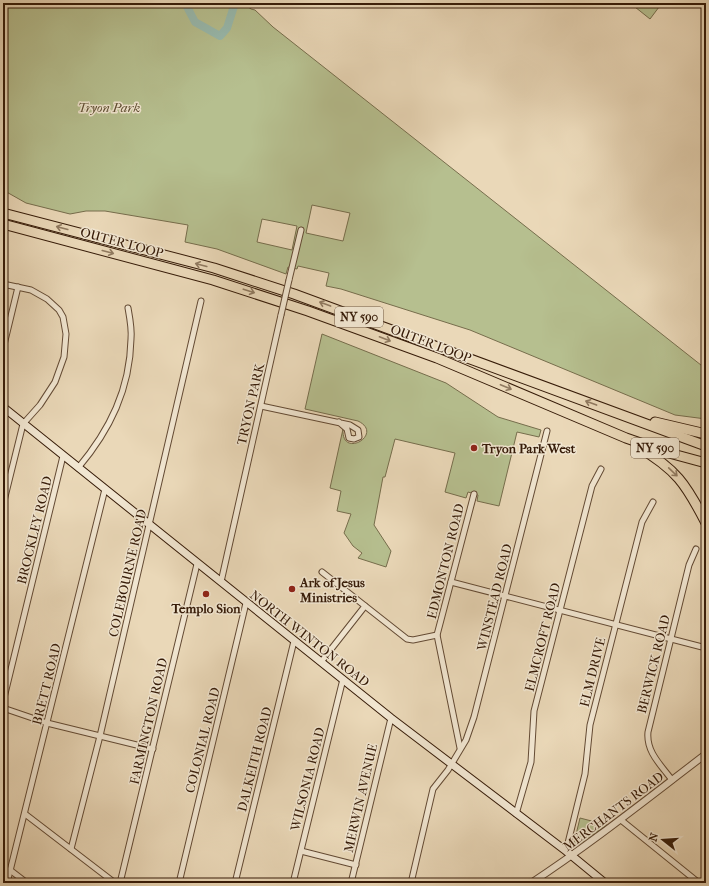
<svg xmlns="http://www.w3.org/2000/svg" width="709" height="886" viewBox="0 0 709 886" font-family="'IM FELL French Canon',serif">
<rect width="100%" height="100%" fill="#ead8b8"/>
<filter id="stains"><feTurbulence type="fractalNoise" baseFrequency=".005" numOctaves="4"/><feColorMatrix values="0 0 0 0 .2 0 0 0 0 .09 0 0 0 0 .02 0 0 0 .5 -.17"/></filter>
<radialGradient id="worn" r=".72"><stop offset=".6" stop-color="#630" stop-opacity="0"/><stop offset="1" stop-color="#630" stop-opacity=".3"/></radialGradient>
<g fill="#b6bf8f" stroke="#766d4c" fill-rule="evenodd">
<path d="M3 3H243L251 9 255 10 273 27 706 369V419L675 415 470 330 341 289 326 286 329 273 298 266 297 269 288 267 286 274 217 249 185 242 188 225 105 211H86L70 214 26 203 3 190ZM312 205 350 213 343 241 306 233ZM262 219 297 226 292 250 257 242Z"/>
<path d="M630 3H662L650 19Z"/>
<path d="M322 334 446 383 498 417 541 430 539 437 517 432 499 506 477 501 478 495 468 492 466 498 445 492 455 453 395 439 385 477H383L374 525 391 551 386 567 358 558 362 553 353 546 344 533 351 514 337 511 341 491 330 488 343 429C341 460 385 434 358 421L305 409Z"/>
<path d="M580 818 607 825 574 848 573 847Z"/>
</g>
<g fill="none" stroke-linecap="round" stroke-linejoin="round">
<path stroke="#98baae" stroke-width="8" d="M185 3 195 22 220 36 227 28 235 3"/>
<defs>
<g id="minor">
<path d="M289 280 301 230"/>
<path d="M3 284 31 290 47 299 59 310 63 317 66 334 64 357 55 382 40 405 23 424 3 505"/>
<path d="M3 349 18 287"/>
<path d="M261 406 350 425 358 430 359 437 354 439 349 438 347 429 339 422"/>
<path d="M78 468C110 430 130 389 131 339 132 329 130 319 128 308"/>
<path d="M322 572 407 639 413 640 437 635"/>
<path d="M221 582 281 315"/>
<path d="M451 582 706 648"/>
<path d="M321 662 365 606"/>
<path d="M3 702 63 456"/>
<path d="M3 708 47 723 153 749"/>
<path d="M460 748 437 635 474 494"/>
<path d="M672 780C661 765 646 752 648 732L689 565 696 549"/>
<path d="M25 814 115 883"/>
<path d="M516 814 531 762 534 711 592 486 601 469"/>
<path d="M621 820 699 883"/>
<path d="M71 849 100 736 201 301"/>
<path d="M301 851 356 865"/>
<path d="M566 851 585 774 590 725 642 522 653 502"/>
<path d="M10 870 27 883"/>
<path d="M7 883 105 489"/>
<path d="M120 883 197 564"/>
<path d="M179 883 246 603"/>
<path d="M235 883 294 641"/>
<path d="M293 883 343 679"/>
<path d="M351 883 391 718"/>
<path d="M411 883 433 789 448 770 466 740 474 717 547 431"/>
</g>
<path id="tertiary" d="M531 883C592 843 648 798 706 754"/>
<path id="secondary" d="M3 407 391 718 566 851 605 883"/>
<g id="motorway">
<path d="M3 213 214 268 294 294 706 446"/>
<path d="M3 224 213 280 308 311 437 358 626 438 669 453 706 463"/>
<path d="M655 422 706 434"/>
<path d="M638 447C676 469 686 484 706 523"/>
</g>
</defs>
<use href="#minor" stroke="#634a34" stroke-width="7"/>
<use href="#tertiary" stroke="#634a34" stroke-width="8"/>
<use href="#secondary" stroke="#361b08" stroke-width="9"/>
<use href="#motorway" stroke="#361b08" stroke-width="11"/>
<use href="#minor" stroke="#f1e6d1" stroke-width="5"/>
<use href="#tertiary" stroke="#f1e6d1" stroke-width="6"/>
<use href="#secondary" stroke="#f1e6d1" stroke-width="7"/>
<use href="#motorway" stroke="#ead8b8" stroke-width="9"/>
<defs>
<path id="minor-bridge" d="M281 315 289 280"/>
</defs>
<use href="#minor-bridge" stroke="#634a34" stroke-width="7" stroke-linecap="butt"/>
<use href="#minor-bridge" stroke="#f1e6d1" stroke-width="5"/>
</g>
<defs><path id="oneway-shaft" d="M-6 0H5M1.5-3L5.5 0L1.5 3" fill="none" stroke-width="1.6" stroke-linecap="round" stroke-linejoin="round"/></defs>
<g stroke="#907a60">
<use href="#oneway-shaft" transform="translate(62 228) rotate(-165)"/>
<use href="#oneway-shaft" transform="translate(108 252) rotate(15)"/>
<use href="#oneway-shaft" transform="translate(201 265) rotate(-165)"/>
<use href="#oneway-shaft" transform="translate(249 291) rotate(18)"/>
<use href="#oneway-shaft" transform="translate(325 304) rotate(-160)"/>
<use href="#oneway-shaft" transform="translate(385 339) rotate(21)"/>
<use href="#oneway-shaft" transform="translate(506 387) rotate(23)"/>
<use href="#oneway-shaft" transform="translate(591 403) rotate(-160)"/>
<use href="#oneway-shaft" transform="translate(673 472) rotate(44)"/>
</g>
<g fill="#8f2418" stroke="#f1e6d1" stroke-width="1.5">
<circle cx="474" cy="448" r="4"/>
<circle cx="292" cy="589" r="4"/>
<circle cx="206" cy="594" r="4"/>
</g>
<g text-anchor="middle" stroke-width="3" stroke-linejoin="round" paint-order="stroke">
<g fill="#f1e6d1" stroke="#6e5844" stroke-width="1">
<rect x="335" y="307" width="48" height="20" rx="3"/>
<rect x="631" y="438" width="48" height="20" rx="3"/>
</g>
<g font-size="12" font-weight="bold" fill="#361b08">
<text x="359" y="321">NY 590</text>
<text x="655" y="452">NY 590</text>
</g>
<g font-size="13" font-style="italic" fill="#5c4c30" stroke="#f1e6d1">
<text x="109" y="112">Tryon Park</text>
</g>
<g font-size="13" fill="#361b08" stroke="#f1e6d1">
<text transform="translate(122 242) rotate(15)" y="5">OUTER LOOP</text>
<text transform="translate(431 343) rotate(21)" y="5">OUTER LOOP</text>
<text transform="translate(250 404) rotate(-77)" y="5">TRYON PARK</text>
<text transform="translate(34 530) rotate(-76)" y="5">BROCKLEY ROAD</text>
<text transform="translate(445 561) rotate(-76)" y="5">EDMONTON ROAD</text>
<text transform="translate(127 573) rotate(-77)" y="5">COLEBOURNE ROAD</text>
<text transform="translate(494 597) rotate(-76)" y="5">WINSTEAD ROAD</text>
<text transform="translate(542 637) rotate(-76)" y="5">ELMCROFT ROAD</text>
<text transform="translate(310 638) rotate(38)" y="5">NORTH WINTON ROAD</text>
<text transform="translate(653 664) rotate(-76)" y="5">BERWICK ROAD</text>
<text transform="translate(592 672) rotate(-76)" y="5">ELM DRIVE</text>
<text transform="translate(46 684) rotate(-76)" y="5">BRETT ROAD</text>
<text transform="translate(148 721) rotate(-77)" y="5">FARMINGTON ROAD</text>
<text transform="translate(202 740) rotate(-76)" y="5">COLONIAL ROAD</text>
<text transform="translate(254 759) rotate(-76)" y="5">DALKEITH ROAD</text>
<text transform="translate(307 779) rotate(-76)" y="5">WILSONIA ROAD</text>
<text transform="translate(360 798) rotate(-77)" y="5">MERWIN AVENUE</text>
<text transform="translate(613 811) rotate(-37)" y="5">MERCHANTS ROAD</text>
</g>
<g font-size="13" font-weight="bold" fill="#361b08" stroke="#f1e6d1" text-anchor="start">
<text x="482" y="453">Tryon Park West</text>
<text x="300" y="587">Ark of Jesus<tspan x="300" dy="15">Ministries</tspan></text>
<text x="206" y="613" text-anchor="middle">Templo Sion</text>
</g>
</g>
<rect width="709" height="886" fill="none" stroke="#ead8b8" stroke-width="16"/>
<rect x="4" y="4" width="701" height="878" fill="none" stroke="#361b08" stroke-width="2"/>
<rect x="8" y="8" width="693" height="870" fill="none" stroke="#361b08"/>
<g transform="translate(663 840) rotate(287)" stroke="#f1e6d1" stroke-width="3" paint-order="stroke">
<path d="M0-3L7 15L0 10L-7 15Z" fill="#361b08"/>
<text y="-6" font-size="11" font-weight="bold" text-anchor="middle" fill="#361b08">N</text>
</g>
<rect width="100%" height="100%" filter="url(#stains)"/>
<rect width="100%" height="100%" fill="url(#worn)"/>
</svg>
